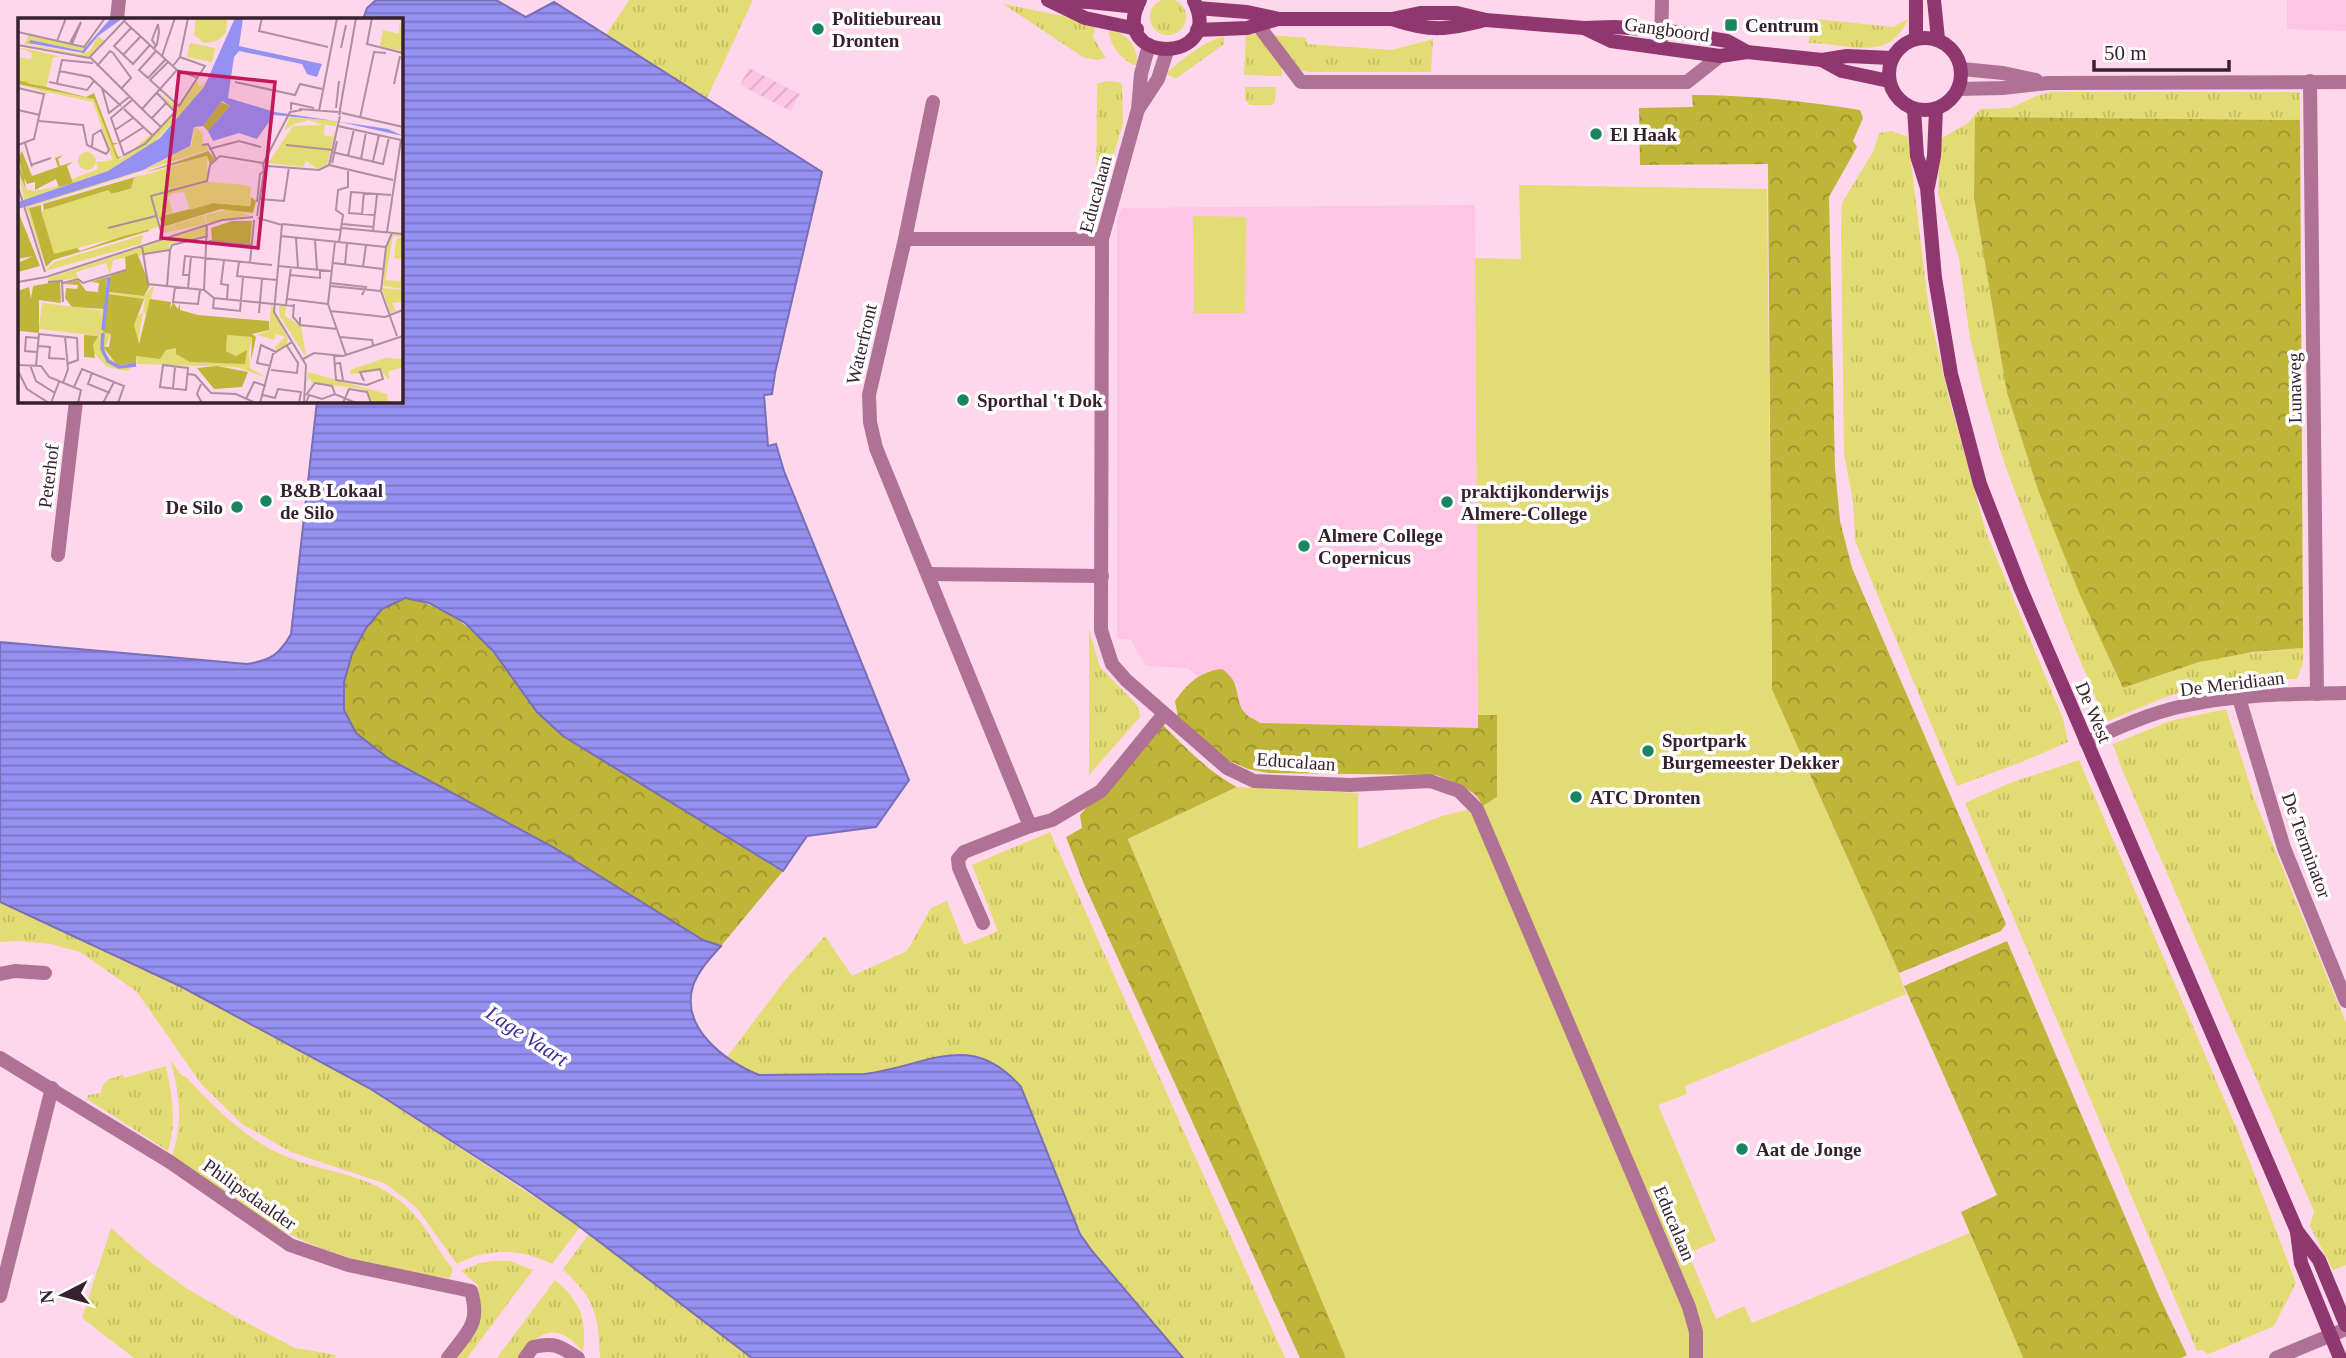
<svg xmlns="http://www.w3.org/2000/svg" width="2346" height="1358" viewBox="0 0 2346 1358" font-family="'Times New Roman',serif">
<defs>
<pattern id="industrial-furrows" width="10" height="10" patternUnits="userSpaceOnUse" patternTransform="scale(1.75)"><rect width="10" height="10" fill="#fec5e4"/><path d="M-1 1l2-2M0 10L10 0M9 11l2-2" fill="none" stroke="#daa9c4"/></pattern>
<pattern id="grass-tufts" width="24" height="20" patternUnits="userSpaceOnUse" patternTransform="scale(1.75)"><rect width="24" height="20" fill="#e3db73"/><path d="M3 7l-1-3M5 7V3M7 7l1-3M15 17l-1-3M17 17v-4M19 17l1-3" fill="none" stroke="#c4bc64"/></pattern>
<pattern id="forest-crowns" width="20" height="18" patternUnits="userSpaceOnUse" patternTransform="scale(1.75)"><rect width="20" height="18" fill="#bfb538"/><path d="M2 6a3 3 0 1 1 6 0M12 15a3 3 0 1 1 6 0" fill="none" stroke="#9c9330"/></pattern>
<pattern id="water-rules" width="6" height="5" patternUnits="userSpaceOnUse" patternTransform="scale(1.75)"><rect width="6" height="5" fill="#9590f2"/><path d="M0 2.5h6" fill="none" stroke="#7b75c4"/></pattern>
</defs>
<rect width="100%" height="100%" fill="#fed7ec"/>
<g fill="#fec5e4">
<path d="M2287 0H2346V31L2287 29Z"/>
<path d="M1475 205 1478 728 1260 723 1245 713 1238 700 1237 685 1210 670 1197 676 1188 668 1146 666 1131 640 1117 638V222L1122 208Z"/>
</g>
<path fill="url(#industrial-furrows)" d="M749 68 800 94 791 111 740 85Z"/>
<g fill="url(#grass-tufts)">
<circle cx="1168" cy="17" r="18"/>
<path d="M629 0H753L707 98 606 35Z"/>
<path d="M1003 4 1063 16 1095 26 1093 37 1106 58 1096 60 1083 57Z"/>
<path d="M1815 19 1893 27 1908 19C1889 64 1847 43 1808 43Z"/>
<path d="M1109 29C1128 35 1138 45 1137 66 1123 62 1108 44 1109 29Z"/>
<path d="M1253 33 1258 35 1282 66V76L1244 75 1246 34Z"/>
<path d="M1271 35 1306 38 1307 44 1392 50 1433 39 1431 72H1309L1301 70Z"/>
<path d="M1224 36V44L1180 76 1175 78 1166 74C1178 61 1207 40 1224 36Z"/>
<path d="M1107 81 1119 82 1122 85 1123 123 1096 214 1097 84Z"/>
<path d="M1245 87H1276L1275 102 1272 105H1250L1245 100Z"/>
<path d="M2051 92H2300V120L1976 117 1974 198 2007 393 2038 490 2080 595 2123 688 2199 662 2230 655 2303 648V663L2297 679 2216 681 2163 698 2106 722 2064 622 2004 462 1986 402 1970 338 1959 258 1938 194 1940 139 1968 123 1980 109 2011 108 2036 96Z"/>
<path d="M1892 131 1908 137 1929 311 1949 398 1986 532 2063 719 2068 742 2019 763 1957 786 1855 541 1853 501 1844 454 1841 227 1842 203 1874 150 1879 133Z"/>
<path d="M1089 630 1100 667 1137 705 1140 717 1089 775Z"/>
<path d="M2226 709 2255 801 2346 1023V1265L2333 1270 2310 1226 2314 1211 2123 772 2113 744 2170 721Z"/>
<path d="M2079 760 2239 1134 2296 1283 2274 1326 2209 1354 2201 1350 2197 1351 1965 803 2010 783Z"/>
<path d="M1050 832 1285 1358H1183L1092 1251 973 1055 951 1054 879 1073 810 1076 759 1075 745 1069 727 1057 786 979 825 936 852 976 907 951 931 908 947 901 964 945 998 931 972 865Z"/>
<path d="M0 902 180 986 369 1088 580 1227 552 1264C522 1249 487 1247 457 1264L416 1207 386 1184 291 1152 242 1124 202 1085 137 992 80 952 51 944 20 941 0 942Z"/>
<path d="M170 1060 182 1076H185C217 1110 250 1144 295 1160 328 1172 368 1176 396 1198 424 1218 433 1245 453 1269L450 1278C372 1269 310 1250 242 1208 218 1193 195 1173 172 1156 183 1126 180 1091 170 1060Z"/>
<path d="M166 1066C172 1095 177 1123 168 1151L87 1099 88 1095 101 1093C102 1080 111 1078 123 1075L124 1078Z"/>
<path d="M111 1228 145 1258 186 1288 236 1317 295 1348 336 1355 334 1358H134L82 1318Z"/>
<path d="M589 1234 600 1242 752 1358H600C598 1313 596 1301 563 1269Z"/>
<path d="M494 1261H510L533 1270 467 1358H455L480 1314 478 1285 461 1271 480 1263Z"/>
<path d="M555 1280C581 1302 587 1319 583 1352 558 1321 539 1330 518 1358H497Z"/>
</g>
<g fill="url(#forest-crowns)">
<path d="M1692 95C1749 95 1804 101 1860 110L1863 118 1853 141 1857 147 1829 197 1835 468 1840 521 1852 568 2006 924 2001 931 1899 973 1772 690 1768 164 1640 165 1639 108 1693 107Z"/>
<path d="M1975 117 2300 120 2303 648 2253 652 2199 662 2123 688 2080 595 2038 490 2007 393 1974 198Z"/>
<path d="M405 598C474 612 497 659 536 710 543 720 554 728 563 736L783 871 721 946 703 940 553 847 389 759 356 733 344 710V682L352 654 366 628 382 609Z"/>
<path d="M1222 669C1244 684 1232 699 1246 714 1249 717 1256 720 1260 723L1478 728V715H1497V797L1483 806C1475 788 1453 782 1436 775L1269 773 1248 769 1225 759 1178 717 1175 701C1188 683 1200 671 1222 669Z"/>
<path d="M1160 722C1184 746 1207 771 1237 787L1128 839 1346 1358H1300L1084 884 1066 837 1082 828 1080 815Z"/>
<path d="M2007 941 2159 1296 2187 1355 2181 1358H2023L1961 1212 1997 1195 1904 986Z"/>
</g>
<g fill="#e3db73">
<path d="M1519 185 1767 189 1772 690 1899 973 1906 994 1685 1086 1687 1094 1658 1105 1716 1241 1688 1253 1716 1319 1744 1306 1752 1323 1970 1233 2023 1358H1346L1128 839 1237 787 1358 793V849L1442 816 1483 806 1497 797V715H1478L1475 258 1521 259Z"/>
<path d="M1193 216 1246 217 1245 313H1194Z"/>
</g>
<path fill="url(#water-rules)" stroke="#796fb7" stroke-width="2" d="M376 0H496L526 17 554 2 822 172 775 373 772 394 764 395 768 446 776 444 784 471 909 780 876 827 807 836 783 871 563 736 537 712 493 651 465 623 429 603 405 598 382 609 366 628 352 654 344 682V710L356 733 389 759 553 847 703 940 721 946C711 957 698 971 693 986 680 1028 725 1061 759 1075L864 1074C926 1067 970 1028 1021 1087L1080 1234 1092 1251 1183 1358H752L576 1224 523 1187 369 1088 180 986 0 902V642L247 664C271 660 279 655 291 634L317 401H401V19H363L367 8Z"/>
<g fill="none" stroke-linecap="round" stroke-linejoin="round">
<g stroke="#af7295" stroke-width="14">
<path d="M117 19 119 0"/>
<path d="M1258 25 1301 82H1687L1720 56"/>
<path d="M1149 45 1141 74 1138 109 1102 239 1101 630 1112 664 1126 680 1227 768 1254 781 1350 785 1430 781 1459 791 1477 809 1689 1307 1696 1332V1358"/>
<path d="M1661 48 1662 0"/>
<path d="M1962 69 2003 73 2036 80"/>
<path d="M2310 81 2317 694"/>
<path d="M1959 89 2003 88 2048 83 2346 82"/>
<path d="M933 102 905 239 869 395 870 422 876 448 1030 826"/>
<path d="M1139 108 1158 79 1167 51"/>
<path d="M905 239H1102"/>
<path d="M58 555 76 401"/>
<path d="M928 574 1102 576"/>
<path d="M2239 698 2284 848 2346 1001"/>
<path d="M2086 742C2117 728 2150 713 2183 706 2236 694 2292 694 2346 693"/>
<path d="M983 923 959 868 958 859 964 852 1030 826 1052 820 1101 791 1164 714"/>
<path d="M0 974 15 971 45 973"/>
<path d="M0 1058 170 1162 290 1245 348 1265 471 1291C481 1325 467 1332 448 1358"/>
<path d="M0 1296 52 1088"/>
<path d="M525 1358 533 1347C555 1342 560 1346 578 1358"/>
<path d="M2276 1358 2346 1329"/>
</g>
<g stroke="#90376f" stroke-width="14">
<path d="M1048 0 1085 18 1137 29"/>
<path d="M1140 0C1106 65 1226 65 1194 1"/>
<path d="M1934 0 1938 39"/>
<path d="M1058 1 1089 2 1137 7"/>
<path d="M1197 8 1247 12 1279 19H1392L1420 13H1457L1486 20 1584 28 1614 27 1662 30 1727 41 1747 52"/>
<path d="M1392 19C1431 32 1447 30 1485 20"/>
<path d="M1586 29 1611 41 1720 56 1747 52 1822 60 1847 56 1892 58"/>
<path d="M1197 30 1247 28 1278 19"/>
<circle cx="1925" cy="74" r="36"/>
<path d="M1916 39V0"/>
<path d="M1822 60 1842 71 1889 81"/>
<path d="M1914 109 1917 156 1927 188 1935 278 1951 374 1980 484 2020 587 2297 1231 2319 1260 2346 1325"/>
<path d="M1928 187 1934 156 1936 109"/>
<path d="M2297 1232 2301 1263 2340 1358"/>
</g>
</g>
<g fill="#1a8561" stroke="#fff" stroke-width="2.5">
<rect x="1724" y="18" width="14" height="14" rx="3.5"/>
<circle cx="818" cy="29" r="7"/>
<circle cx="1596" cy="134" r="7"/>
<circle cx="963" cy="400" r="7"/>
<circle cx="266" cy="501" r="7"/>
<circle cx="1447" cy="502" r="7"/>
<circle cx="237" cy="507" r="7"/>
<circle cx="1304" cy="546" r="7"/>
<circle cx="1648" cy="751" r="7"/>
<circle cx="1576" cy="797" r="7"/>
<circle cx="1742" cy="1149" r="7"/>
</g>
<g text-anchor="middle" stroke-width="7" stroke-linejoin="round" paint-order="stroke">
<g font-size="19" font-weight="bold" fill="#38212e" stroke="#fff" text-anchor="start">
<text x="832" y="25">Politiebureau<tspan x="832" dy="22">Dronten</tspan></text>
<text x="1745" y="32">Centrum</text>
<text x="1610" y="141">El Haak</text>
<text x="977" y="407">Sporthal 't Dok</text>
<text x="280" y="497">B&amp;B Lokaal<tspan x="280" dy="22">de Silo</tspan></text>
<text x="1461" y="498">praktijkonderwijs<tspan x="1461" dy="22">Almere-College</tspan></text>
<text x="223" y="514" text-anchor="end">De Silo</text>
<text x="1318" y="542">Almere College<tspan x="1318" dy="22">Copernicus</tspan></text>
<text x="1662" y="747">Sportpark<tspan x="1662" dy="22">Burgemeester Dekker</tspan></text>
<text x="1590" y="804">ATC Dronten</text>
<text x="1756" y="1156">Aat de Jonge</text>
</g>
<g font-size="19" fill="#38212e" stroke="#fff">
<text transform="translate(1667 29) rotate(8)" y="7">Gangboord</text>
<text transform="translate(1095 194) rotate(-75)" y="7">Educalaan</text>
<text transform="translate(861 344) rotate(-77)" y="7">Waterfront</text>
<text transform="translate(2294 388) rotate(-91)" y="7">Lunaweg</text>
<text transform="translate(48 476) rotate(-83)" y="7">Peterhof</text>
<text transform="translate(2232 683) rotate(-7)" y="7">De Meridiaan</text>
<text transform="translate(2094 712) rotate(67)" y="7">De West</text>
<text transform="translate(1296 761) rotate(4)" y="7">Educalaan</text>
<text transform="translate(2307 845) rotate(70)" y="7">De Terminator</text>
<text transform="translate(250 1194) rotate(35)" y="7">Philipsdaalder</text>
<text transform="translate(1675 1223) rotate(67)" y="7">Educalaan</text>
</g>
<g font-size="21" font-style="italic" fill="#422b9b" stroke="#fff">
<text transform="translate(527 1036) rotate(33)" y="7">Lage Vaart</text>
</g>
</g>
<g transform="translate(18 18)">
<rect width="385" height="385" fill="#fed7ec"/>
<path d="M382 0 385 33 362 28 365 12 381 16ZM76 14 71 28 62 33 13 22 11 26 62 36 72 33 80 18 88 24 70 39 6 26 11 17 67 29ZM207 24 209 25 201 44 177 82 134 126 90 153 6 182 0 152 7 171 16 173 55 165 54 161 80 151 78 144 95 142 75 84 29 74 28 79 27 74 0 66 76 81 102 142 158 96 141 74 163 94 142 72 159 88 179 62 181 69 189 63ZM0 29 44 39H35L28 70 0 62V39L13 41 14 35ZM272 99 319 103 318 108 307 107 306 117 314 119 317 112 309 147 300 151 288 143 285 149 250 145 275 108 305 107 291 102 276 106 266 113ZM177 108 185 116 184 127H189L190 132 11 189 27 249 8 188 132 149 173 128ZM211 191 234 197 189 205 187 197ZM186 197 188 206 146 215 145 210ZM189 208 190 217 151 226 152 232 95 242 92 257 88 245 58 254 60 260 30 264V260ZM375 216 385 217V241L376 240 378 222 384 219 375 218 367 262 382 263 385 245 384 271 365 268 368 229ZM125 217 123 226 27 253 36 244ZM92 258 91 275 126 278 136 267 130 295 149 299 125 295 120 326 116 307 118 300 123 295H125L127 281 89 277 86 314 93 315 86 334 99 347 118 346 109 353 89 349 74 333ZM364 270 385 272 384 284 374 285 378 293 372 295ZM253 286 270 321 268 327 259 333 257 329 267 319 258 316 256 322 240 317 234 319 231 335 232 350 249 360 219 349 119 346 118 338 142 341 148 332 158 330 161 300 159 336 186 345 226 343 229 334 219 338 208 333 209 317 234 319 251 312ZM261 287 268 288 267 298 283 308 288 339 262 299ZM367 340 385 341V349L371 353V362L363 353 333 356 332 352ZM290 354 369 376 370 385H354L346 371 294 365 292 359 289 363Z" fill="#e3db73"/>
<path d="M0 62 68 79 76 75 95 125H101L95 127 100 139 106 138 99 141 76 81 0 66ZM203 84 212 88 190 113 185 108ZM4 133 14 158 40 149 37 140 45 137 40 141 42 148 55 144 49 148 55 165 41 169 38 161 17 172V164L9 166 6 160 8 172 0 152V144L6 160 0 140ZM190 133 197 141 192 146 189 138 125 155ZM124 157 116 160 113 171 26 192 25 186ZM233 179 238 183 235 195 203 191 145 209 141 199 195 185 232 188ZM23 187V193L62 233 130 209 131 213 35 242 28 249 11 190ZM0 193 22 248 0 254V245L15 238 0 241ZM214 203H234L232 226 194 223 193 210ZM119 235 132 267 126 278 90 274 92 258 108 252 107 239ZM89 259 86 291 54 289 47 280 48 270 59 271 60 267 46 266 60 262 68 273 80 274 81 265 73 264ZM42 263 43 285 21 282V315L2 313 0 331V273L11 269 13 281 15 268ZM89 276 126 281 116 307 121 326 132 281 153 284 152 292 155 284 160 291 162 285V292L180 297 251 303V312L234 316 238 319 233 343 234 319 209 317 208 333 218 338 229 332 227 346 172 344 158 336V330L148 332 142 341 118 338V346L99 347 85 329H91L93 316 85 314ZM66 317 80 318 75 327 77 340 66 339ZM199 348 230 354 224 369 196 371 179 350Z" fill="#bfb538"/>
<path d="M178 0H209L208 15 199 23 186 25 176 17ZM172 25 197 30 194 44 169 39ZM15 36 27 39 21 68 9 65ZM60 143a9 9 0 1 1 18 0a9 9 0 1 1-18 0ZM189 138 190 164 228 167 233 170 231 188 195 185 172 192 166 174 155 175 150 179 155 195 138 200 141 209 36 236 23 193 90 172 94 176 114 170 116 160ZM24 285 83 292 80 318 21 311Z" fill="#e3db73"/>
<path d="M93 0H105L80 18 66 35 10 25 13 22 64 33ZM217 0H225L221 28 304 46 299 59 289 56 284 46 221 33 216 39 210 80 257 94 370 111 385 118 318 103 256 97 239 121 221 115 195 123 190 113 212 88 204 83 185 108 176 109 172 128 125 152 0 191V184L90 153 142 120 186 69Z" fill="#9590f2"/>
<path fill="none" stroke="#9590f2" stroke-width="3.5" d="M85 312 91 259M85 315 84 331 90 343 101 349 118 347"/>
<path fill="none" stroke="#af8ea0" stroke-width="2" d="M244 0 241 13 310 29M354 0 349 26 385 35M114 9 96 28 115 46 132 27M0 14 66 29 87 0M39 23 48 0M52 25 63 4 54 26M0 27 71 40 109 0M136 30 138 28 139 26 141 14 140 6 134 22 138 28M323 30 328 7M138 33 121 52 130 60 148 41M105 37 123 18M144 38 157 0M72 39 124 91 159 52 107 4M162 39 170 0M150 44 132 62 161 88 187 48 162 39 155 48M79 48 92 33 95 35 113 60 103 71M159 52 180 60M41 53 72 59 103 88M31 64 69 72 76 63M217 64 277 77 282 66 304 71M39 65 44 42 75 45M376 66 382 38M0 70 26 76 16 121 0 127M84 70 91 95 111 79M114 82 93 100 106 137 127 126 157 94 139 75M318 90 321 63M106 91 135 118M124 91 143 109M281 91 320 94M0 92 22 97M273 92V85L296 90M301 93 319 0M323 93 321 97 338 0M324 95 385 109M134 100 149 84M342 100 356 34 368 35M21 103 65 107 69 127 88 136 91 132 83 112 75 117 74 128M320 108 383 122 369 214M97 112 115 100M102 124 126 109M7 125 14 149M184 127 190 126 198 141M268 127 315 132M191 131 221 123 243 129M314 134 365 146 371 119M330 138 336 111M343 141 348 114M355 143 361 117M314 145 319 123M13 147 33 140M311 147 375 162M311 147 322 98M249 148 301 152 311 147M246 155 245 146 272 94 284 92M0 169 27 254M241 181 266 183 271 149M239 184 242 156 246 153M344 196 346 174M357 197 331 195 333 174 373 177M239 198 246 154M240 200 264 207 256 294 288 347 286 385M264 206 323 212M324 206 356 209M90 210 138 198M324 210 385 216M355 213 359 177M374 215 368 229 363 273 379 318M263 218 368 229M278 220 280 250M145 221 133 178 189 163 192 147 202 138 245 145M297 222 299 252M191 223 234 227M317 224 310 286 328 337M321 224 325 197 318 192 320 172 330 169V153M124 228 130 266 186 272 196 280 276 288M152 232 154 227 190 218M126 236 152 232M206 242 203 266 210 267 209 281M221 244 219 258 259 262M232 245 236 202M315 245 365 251M327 247 329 225M260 248 313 253M345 249 348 227M172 257H165L167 238 254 247M272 257 302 260V252M0 264 28 259 204 202 235 199M30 264 44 263 45 284M45 265 60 261 65 265 108 252M312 265 348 269 344 277M149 268 152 232M312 268 363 273M157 269 155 284 180 286 182 272M170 270 173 239M186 272 189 206M196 280 195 290 222 293 225 259M269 281 310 286M276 286 275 299 282 307M268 287 273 249M313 293 367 299 385 292M241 295 244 261M282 299V307L319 311M322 319 354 322 355 327M20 328 32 329 31 340 47 341M19 334 7 333 8 319 21 320M316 337 318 362 349 367 365 361 362 351 342 354 346 363M285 341 296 335 325 338 385 318M316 346 322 345 325 362M12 347 18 363 37 375M145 347 170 350 168 372 142 369ZM18 348 21 316 59 320 60 342 49 346M253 348 239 345 243 327 258 334M0 351V347L23 348 31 359 63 372 60 385M253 352 279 355 280 345 269 328M0 353 9 371 31 385M74 355 70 366 92 375M170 356 177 357 193 375 218 376 238 385M45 365 50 351 47 318M183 366 179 376 184 385M56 369 64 351 106 368 100 385M155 370 157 349M245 377 257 380 260 371 283 374 281 385M288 377 297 365 314 368 317 376M228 381 236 364 248 368M33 385 41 364M85 385 96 364M242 385 255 336 274 324M288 385 291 377 304 381 317 376 338 385M325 385 331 371 349 374 353 385"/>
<path fill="#c2185b" fill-opacity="0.15" stroke="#c2185b" stroke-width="3.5" d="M161 54 257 64 240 230 143 220Z"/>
<rect width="385" height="385" fill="none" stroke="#38212e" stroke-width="3.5"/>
</g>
<g transform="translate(63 1295) rotate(264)" stroke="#ffffff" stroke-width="5" paint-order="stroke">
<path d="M0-5L12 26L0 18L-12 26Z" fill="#38212e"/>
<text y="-10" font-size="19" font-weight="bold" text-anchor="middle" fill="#38212e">N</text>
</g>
<path d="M2094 60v10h135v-10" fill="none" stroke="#38212e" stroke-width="3.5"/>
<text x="2104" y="60" font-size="21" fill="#38212e" stroke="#ffffff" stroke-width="5" paint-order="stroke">50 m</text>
</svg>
